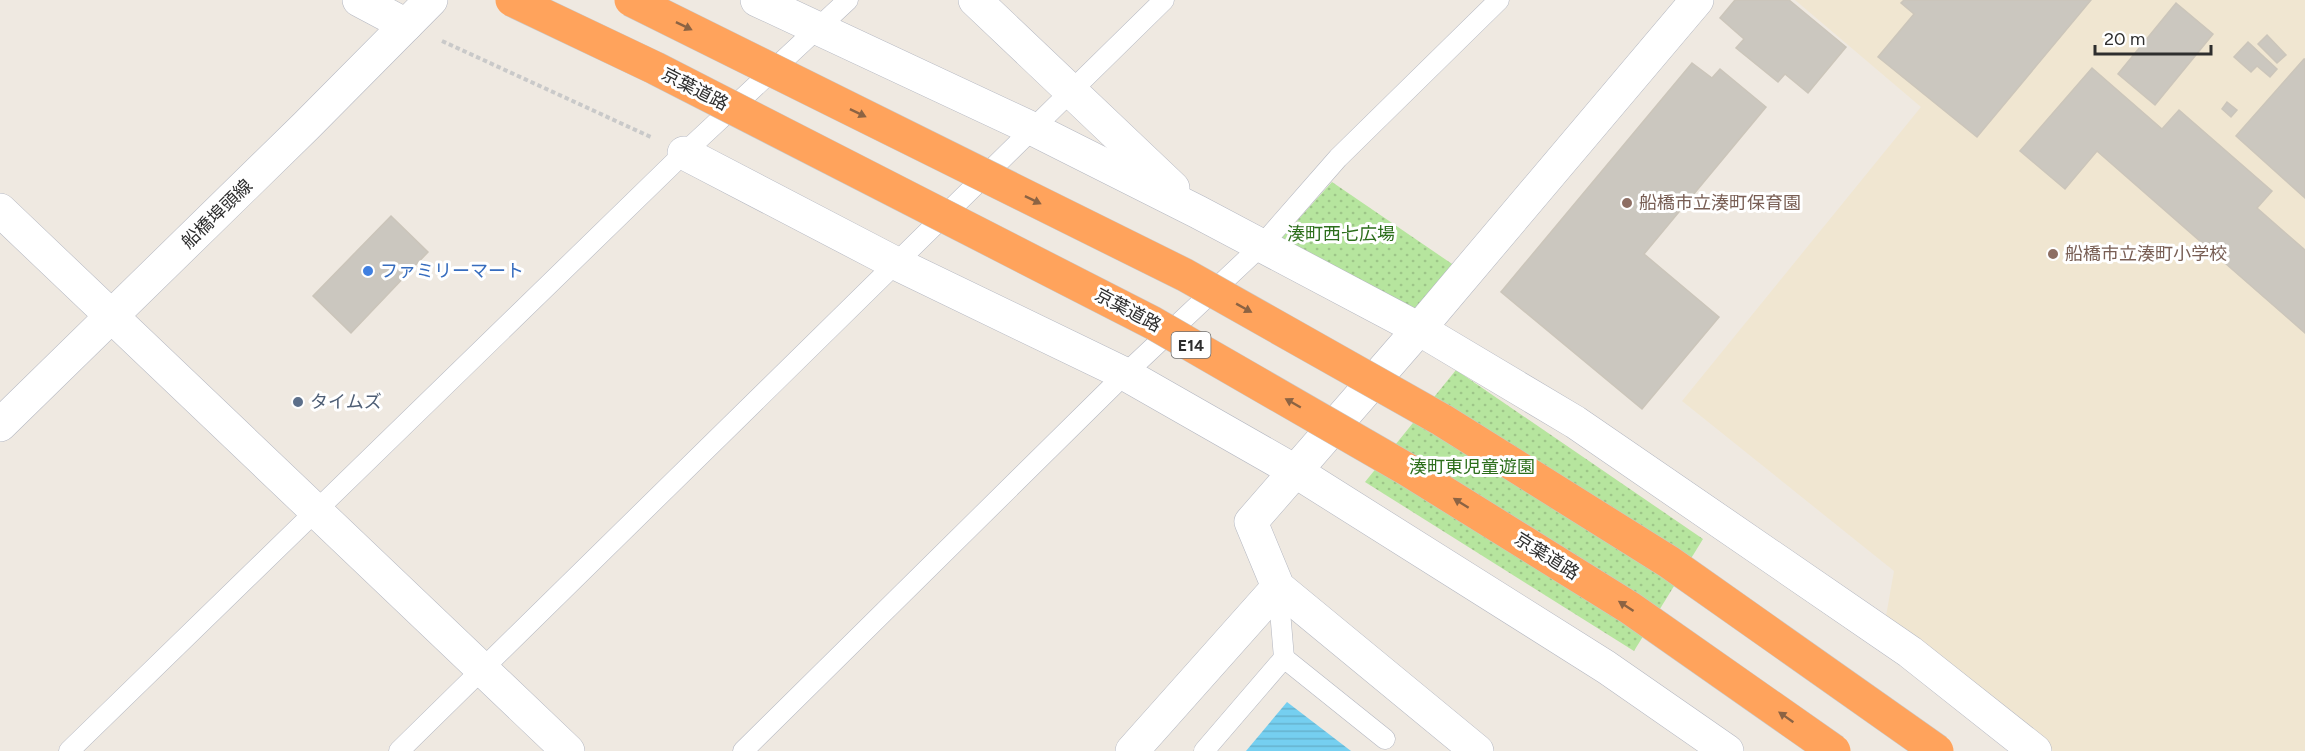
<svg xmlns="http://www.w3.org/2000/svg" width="2305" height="751" viewBox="0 0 2305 751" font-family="Figtree,'Noto Sans JP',sans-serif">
<defs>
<pattern id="park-dots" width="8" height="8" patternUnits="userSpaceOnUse" patternTransform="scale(1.5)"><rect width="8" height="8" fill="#b6e59e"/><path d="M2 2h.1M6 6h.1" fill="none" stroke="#9dc588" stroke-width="1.8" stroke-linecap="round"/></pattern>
<pattern id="water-rules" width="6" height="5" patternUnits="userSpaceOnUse" patternTransform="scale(1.5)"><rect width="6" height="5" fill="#75cff0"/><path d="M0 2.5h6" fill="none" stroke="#66b2ce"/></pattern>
</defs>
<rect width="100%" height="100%" fill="#efe9e1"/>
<path fill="#f0e6d1" d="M1795 0H2305V751H2053L1886 616 1894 571 1682 401 1921 107Z"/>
<g fill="url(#park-dots)">
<path d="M1332 182 1458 268 1418 317 1277 243Z"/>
<path d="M1456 370 1703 539 1634 651 1365 482Z"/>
</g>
<path fill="url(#water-rules)" d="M1287 702 1351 751H1246Z"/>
<g fill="#cbc7bf" stroke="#cbc5ba" stroke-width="1.5">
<path d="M1735 0H1789L1846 47 1808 93 1785 74 1778 82 1736 48 1744 39 1720 18Z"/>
<path d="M1904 0H2091L1977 137 1878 57 1914 14 1901 3Z"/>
<path d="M2176 3 2213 34 2155 105 2118 74Z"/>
<path d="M2267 35 2286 55 2277 63 2258 44Z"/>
<path d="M2248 42 2277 69 2270 77 2257 66 2251 72 2234 57Z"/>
<path d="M2304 59H2305V198L2236 136Z"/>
<path d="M1692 63 1712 78 1720 69 1766 107 1644 254 1719 317 1642 409 1501 292Z"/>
<path d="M2092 68 2162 129 2179 110 2272 191 2257 208 2305 250V333L2097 151 2065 189 2020 151Z"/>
<path d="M2227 102 2237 110 2231 117 2222 109Z"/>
<path d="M391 216 428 252 351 333 313 296Z"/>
</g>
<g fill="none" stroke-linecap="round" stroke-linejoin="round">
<defs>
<g id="service">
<path d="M1278 587 1284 658"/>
<path d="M69 751 684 153 848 0"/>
<path d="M399 751 1164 0"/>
<path d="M743 751 1125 374 1261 246 1338 158 1499 0"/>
<path d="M1204 751 1284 658 1385 739"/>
</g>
<g id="minor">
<path d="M757 0 1033 129 1198 212 1419 329 1575 422 1910 652 2035 751"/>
<path d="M975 0 1173 188"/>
<path d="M684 153 895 263 1125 374 1295 471 1606 667 1727 751"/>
<path d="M0 210 568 751"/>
<path d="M1132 751 1278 587"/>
<path d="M1477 751 1278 587 1251 522 1419 329 1697 0"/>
</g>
<path id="tertiary" d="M359 0 406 25"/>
<path id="secondary" d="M0 425 306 126 431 0"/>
</defs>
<use href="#service" stroke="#b4b7c1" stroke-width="21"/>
<use href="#minor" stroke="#b4b7c1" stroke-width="34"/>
<use href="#tertiary" stroke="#b4b7c1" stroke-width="34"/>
<use href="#secondary" stroke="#b4b7c1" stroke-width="34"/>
<path stroke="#c9c9c9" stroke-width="4" stroke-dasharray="4.5 3" stroke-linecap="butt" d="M442 41 653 138"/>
<use href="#service" stroke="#fff" stroke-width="20"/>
<use href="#minor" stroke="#fff" stroke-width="33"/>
<use href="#tertiary" stroke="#fff" stroke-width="33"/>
<use href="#secondary" stroke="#fff" stroke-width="33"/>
<defs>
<g id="motorway-bridge">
<path d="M512 0 655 68 1153 323 1408 470 1630 608 1834 751"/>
<path d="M631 0 1185 275 1442 420 1669 562 1937 751"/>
</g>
</defs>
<use href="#motorway-bridge" stroke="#c9c9c9" stroke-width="34" stroke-linecap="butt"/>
<use href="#motorway-bridge" stroke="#ffa35c" stroke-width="33"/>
</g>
<defs><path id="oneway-solid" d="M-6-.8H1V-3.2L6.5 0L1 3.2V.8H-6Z" transform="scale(1.5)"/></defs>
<g fill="#8c6343">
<use href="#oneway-solid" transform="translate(684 26) rotate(26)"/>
<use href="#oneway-solid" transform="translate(858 113) rotate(26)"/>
<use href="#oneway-solid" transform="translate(1033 200) rotate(26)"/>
<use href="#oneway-solid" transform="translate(1244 308) rotate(29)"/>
<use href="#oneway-solid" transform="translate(1293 403) rotate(-150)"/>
<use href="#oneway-solid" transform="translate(1461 503) rotate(-148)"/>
<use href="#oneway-solid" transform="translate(1626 606) rotate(-147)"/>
<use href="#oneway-solid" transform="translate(1786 717) rotate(-145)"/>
</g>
<g fill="#8d6e63" stroke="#fff" stroke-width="2">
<circle cx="1627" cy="203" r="6"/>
<circle cx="2053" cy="254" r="6"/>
</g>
<circle fill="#3f7fe0" stroke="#fff" stroke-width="2" cx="368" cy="271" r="6"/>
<circle fill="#5c6f8a" stroke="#fff" stroke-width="2" cx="298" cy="402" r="6"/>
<g text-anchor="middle" stroke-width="6" stroke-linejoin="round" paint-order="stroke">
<rect fill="#fff" stroke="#6d6d6d" stroke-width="1.5" x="1171.5" y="332" width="39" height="26" rx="4.5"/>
<g font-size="16" font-weight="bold" fill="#2e2e2e">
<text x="1191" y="351">E14</text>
</g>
<g font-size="18" fill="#2e2e2e" stroke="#fff">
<text transform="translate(695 89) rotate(27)" y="6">京葉道路</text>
<text transform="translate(217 214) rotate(-44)" y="6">船橋埠頭線</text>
<text transform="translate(1128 310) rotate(28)" y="6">京葉道路</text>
<text transform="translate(1547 556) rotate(32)" y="6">京葉道路</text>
</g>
<g font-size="18" fill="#785e54" stroke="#fff" text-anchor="start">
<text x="1639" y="209">船橋市立湊町保育園</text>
<text x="2065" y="260">船橋市立湊町小学校</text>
</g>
<g font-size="18" fill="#2c6e1b" stroke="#fff">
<text x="1341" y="240">湊町西七広場</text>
<text x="1472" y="473">湊町東児童遊園</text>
</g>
<g font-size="18" fill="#366cbe" stroke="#fff" text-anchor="start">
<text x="380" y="277">ファミリーマート</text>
</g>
<g font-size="18" fill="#4e5e75" stroke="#fff" text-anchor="start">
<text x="310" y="408">タイムズ</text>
</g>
</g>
<path d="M2095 45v9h116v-9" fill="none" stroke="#2e2e2e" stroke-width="3"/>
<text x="2104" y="45" font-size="18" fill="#2e2e2e" stroke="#ffffff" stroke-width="4.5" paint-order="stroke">20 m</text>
</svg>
